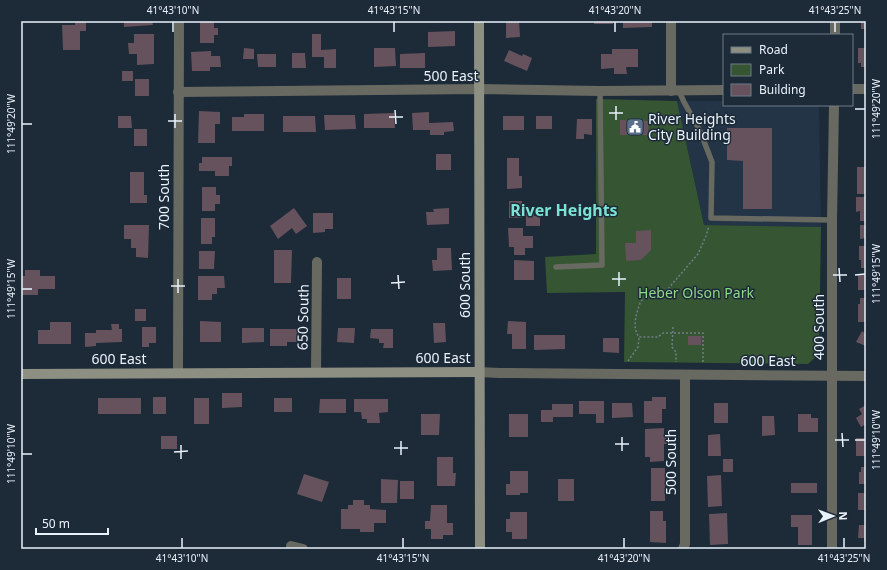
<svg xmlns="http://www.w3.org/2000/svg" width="887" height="570" viewBox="0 0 887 570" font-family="'Noto Sans',sans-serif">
<rect width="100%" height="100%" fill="#1d2a38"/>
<path fill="#223446" d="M677 101H724V105H816L819 109 821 227 704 225Z"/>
<path fill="#355533" d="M596 99 677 101 704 225 821 227 819 354 808 364 624 362 625 292 547 293 545 257 596 254Z"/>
<g fill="#66525c">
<path d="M75 21H86V31H80V50H63L62 25H75Z"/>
<path d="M124 21H152L153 25 124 27Z"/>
<path d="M200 21H214V28H218V35H214V43H200Z"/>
<path d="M506 21H519L520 37 506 38Z"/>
<rect x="594" y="21" width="19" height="3"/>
<path d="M623 21H652V27L623 28Z"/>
<rect x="861" y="21" width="5" height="8"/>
<path d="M455 31V46L428 47V32Z"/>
<path d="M134 34H154V64L137 65V54H129L128 43H134Z"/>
<path d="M312 34H321V50L336 49V68H324V57H312Z"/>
<path d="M244 48 254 49V59H243Z"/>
<path d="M374 48H395L396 66 374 67Z"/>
<path d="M858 48H866V67H861V63H858Z"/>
<path d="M612 49H638V67H626L627 74H614V68L601 69V54H612Z"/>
<path d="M509 50 522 56 523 54 532 58 527 71 504 61Z"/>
<path d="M211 51V56H220L221 67H210V71H192L191 52Z"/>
<path d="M292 53H305L306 68H292Z"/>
<path d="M425 53V68H400V54Z"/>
<path d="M257 54H276V67H258Z"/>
<rect x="122" y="71" width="11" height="10"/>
<rect x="135" y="79" width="14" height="17"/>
<path d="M199 111 220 112V124H215V143H198Z"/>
<path d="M429 112V123L453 122 454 131 444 132V135H430V130H413L412 113Z"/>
<path d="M394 113 395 128H364V114Z"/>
<path d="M244 114H264V131H232V117H244Z"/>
<path d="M324 115H355L356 129 325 130Z"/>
<path d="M118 116H131L132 128H118Z"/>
<path d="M283 116H315L316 132H283Z"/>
<rect x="503" y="116" width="21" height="14"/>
<rect x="536" y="116" width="16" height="13"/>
<path d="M577 119H592V135L584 134V139H576Z"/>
<path d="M620 120 649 121 648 135H620Z"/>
<path d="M727 128H772V209H743V161L727 160Z"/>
<rect x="134" y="129" width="13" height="17"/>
<rect x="436" y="154" width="15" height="16"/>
<path d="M202 157H232V166H229V176H215V171H199V163H202Z"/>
<path d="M507 158H519V176H522V188L507 189Z"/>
<rect x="857" y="167" width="9" height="27"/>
<path d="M130 172H144V195H147V203H130Z"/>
<path d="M202 187H216V195H220V204H215V211H202Z"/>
<path d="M856 197H866V221H860V211L856 212Z"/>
<rect x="509" y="201" width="13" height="17"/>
<path d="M294 208 307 226 296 234 292 228 278 239 270 226Z"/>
<path d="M449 208V224L427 225 426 212H434L433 209Z"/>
<path d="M526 212H534V216H540V226H526Z"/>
<path d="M313 213H333V229H325V232L313 233Z"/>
<path d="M201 218H215V237H212V244H201Z"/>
<path d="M124 225H149L148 258 136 257V248H131V239H124Z"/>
<path d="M860 225H866V238L860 239Z"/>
<path d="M508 228H523V236H533V248H525V255H514V247H509Z"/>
<path d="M651 230V250L641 260 626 261 625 243H636V231Z"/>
<path d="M859 246H866V268H861V260H859Z"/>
<path d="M437 248H451L452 270 433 271 432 260H437Z"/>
<path d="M274 250H292L291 283H274Z"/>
<path d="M199 251H215L214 269H199Z"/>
<path d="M514 260 534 261V280H514Z"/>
<path d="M25 270H40V276H55V289H38V295H21V276H25Z"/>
<rect x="858" y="275" width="8" height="15"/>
<path d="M198 276H224L225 288H217V294H212V300H198Z"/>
<rect x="337" y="278" width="14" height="21"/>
<path d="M860 298H866V322H858V304H860Z"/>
<rect x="135" y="309" width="11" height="12"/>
<path d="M200 321 221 322V342H200Z"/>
<path d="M508 321 526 322V349H512V334H507Z"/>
<path d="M50 322H71V344H38V330H50Z"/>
<path d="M433 323H445L446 342 434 343Z"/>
<path d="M111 324H119V329H122V342L96 343V346L85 347V333H96V330H112Z"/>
<path d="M142 327H156V343H149V347H142Z"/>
<path d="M242 328H264V342L242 343Z"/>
<path d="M338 328H355L354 343 337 342Z"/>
<path d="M270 329H297V342H287V346H270Z"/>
<path d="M371 329H393V348H383L384 343H379V339L370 338Z"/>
<path d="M862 331 866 334V346L856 342Z"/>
<path d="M534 335H565V349L534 350Z"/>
<rect x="688" y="336" width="13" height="9"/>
<path d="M603 338H619V353L603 352Z"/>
<path d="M222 393H242V407L222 408Z"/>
<rect x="153" y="397" width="13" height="17"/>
<path d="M652 397H666V409H662V423H644V401H652Z"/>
<rect x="98" y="398" width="43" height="16"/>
<rect x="194" y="398" width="15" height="26"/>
<rect x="274" y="398" width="18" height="14"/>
<path d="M320 399H346V413H319Z"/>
<path d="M354 399H388V412L379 413 380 423H367V419H362L361 412H354Z"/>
<path d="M579 401H604V423H596V414H579Z"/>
<path d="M612 403H632L633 417 612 418Z"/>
<rect x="714" y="403" width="14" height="20"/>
<path d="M552 404H573V417H553V422H541V410H552Z"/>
<path d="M866 405V424L861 427 856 418 862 414 859 409Z"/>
<path d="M421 414H440L439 435H421Z"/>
<rect x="509" y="414" width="19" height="23"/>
<path d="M798 414H811V418H818V432H798Z"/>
<path d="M762 416H774L775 435 762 436Z"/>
<path d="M664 428V434H668V444H664V461L650 462V457H645V429Z"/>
<path d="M720 434 721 456H708V435Z"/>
<rect x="161" y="436" width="16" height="13"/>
<rect x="856" y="438" width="10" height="18"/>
<path d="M437 457H453V473H456L455 486H437Z"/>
<rect x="723" y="459" width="10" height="13"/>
<path d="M861 467H866V484H859V472H861Z"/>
<rect x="651" y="468" width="14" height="33"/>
<path d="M510 471H528V493H520V495H506V484H510Z"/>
<path d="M304 474 329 482 322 502 297 494Z"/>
<path d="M721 475 722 506 708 507 707 476Z"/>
<path d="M381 479 398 480 397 503H381Z"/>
<rect x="558" y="479" width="16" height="22"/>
<rect x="400" y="481" width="14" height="18"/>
<rect x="791" y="483" width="26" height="10"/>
<rect x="858" y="493" width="8" height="17"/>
<path d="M353 500H364V505H370V509L386 510V523H374V532H360V529H341V509H348V505H353Z"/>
<path d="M431 505H447V523H453V535H443V539H431V529H425V521H430Z"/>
<path d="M650 511H663V521H666V543L650 542Z"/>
<path d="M510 512H527V539H512V532H506V519H510Z"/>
<path d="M727 513 728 544 710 545 709 514Z"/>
<path d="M791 515H812V545H798V527H791Z"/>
<path d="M859 525H866V541H864V538H858Z"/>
</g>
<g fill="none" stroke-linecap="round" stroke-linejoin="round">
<g stroke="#727d89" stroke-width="1.5" stroke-dasharray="2 2" stroke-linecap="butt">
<path d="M673 327 672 347 676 352V362"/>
<path d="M628 361 638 347 639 338"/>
<path d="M703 362V333H663L658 337H639C633 329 635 319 638 309 639 306 640 302 642 300 647 296 655 297 661 297L698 254 706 236 709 226"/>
</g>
<g stroke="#686a61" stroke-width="5.5">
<path d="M679 91 684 102 700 131 712 162 711 218 832 220"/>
<path d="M556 267 602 265 600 91"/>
</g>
<g stroke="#686a61" stroke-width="10">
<path d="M835 35V21"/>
<path d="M852 89H866"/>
<path d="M671 91V21"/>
<path d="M178 92 479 89 600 91 724 90"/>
<path d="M316 372 317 262"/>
<path d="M479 372 499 373 866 376"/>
<path d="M178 373 179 21"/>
<path d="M291 546 303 549"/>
<path d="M683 549 685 544V375"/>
<path d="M832 549V220L834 105"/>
</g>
<g stroke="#8c8f81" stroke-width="10">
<path d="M479 21 480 549"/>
<path d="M21 374 479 372"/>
</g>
</g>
<path fill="none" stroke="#e9f2fb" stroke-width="1.5" d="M173 22V32M394 22V32M615 22V32M835 22V32M616 106V120M855 109H865M395 110 396 124M609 113H623M175 114V128M389 117H403M168 121H182M22 124H32M839 268 840 282M619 272V286M398 275 399 289M833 275H847M855 275 865 274M178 279V293M612 279H626M391 283 405 282M171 286H185M22 289H32M842 433 843 447M622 437V451M835 440H849M855 440H865M401 441V455M615 444H629M181 445V459M394 448H408M174 452 188 451M22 454H32M182 538V548M403 538V548M624 538V548M844 538V548"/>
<defs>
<symbol id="civic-square" viewBox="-11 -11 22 22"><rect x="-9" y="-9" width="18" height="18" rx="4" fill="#5c6f8a" stroke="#1d2a38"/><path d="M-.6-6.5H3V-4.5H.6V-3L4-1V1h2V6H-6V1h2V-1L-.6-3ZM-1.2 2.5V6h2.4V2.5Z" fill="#fff"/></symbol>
</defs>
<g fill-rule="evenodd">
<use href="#civic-square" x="625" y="117" width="20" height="20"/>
</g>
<g text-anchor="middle" stroke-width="3" stroke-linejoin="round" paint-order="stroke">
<g font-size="14" fill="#e9f2fb" stroke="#1d2a38">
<text x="451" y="81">500 East</text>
<text transform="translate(164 197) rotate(-90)" y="5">700 South</text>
<text transform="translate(465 285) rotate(-90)" y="5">600 South</text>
<text transform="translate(303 317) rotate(-89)" y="5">650 South</text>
<text transform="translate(819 327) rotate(-90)" y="5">400 South</text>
<text x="443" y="363">600 East</text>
<text x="119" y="364">600 East</text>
<text x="768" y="366">600 East</text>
<text transform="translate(671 462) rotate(-90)" y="5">500 South</text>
</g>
<g font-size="14" fill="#e9f2fb" stroke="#1d2a38" text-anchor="start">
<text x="648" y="124">River Heights<tspan x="648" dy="16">City Building</tspan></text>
</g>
<g font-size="14" fill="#90d78a" stroke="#1d2a38">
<text x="696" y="298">Heber Olson Park</text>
</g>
<g font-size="16" font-weight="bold" fill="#7be3d4" stroke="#1d2a38">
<text x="564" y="216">River Heights</text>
</g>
</g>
<rect width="887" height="570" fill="none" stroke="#1d2a38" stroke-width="44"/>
<rect x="723" y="34" width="130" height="72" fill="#1d2a38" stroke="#6f7a86"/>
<rect x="731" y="47" width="20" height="6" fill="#8c8f81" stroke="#6f7a86"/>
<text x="759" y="54" font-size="12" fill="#e9f2fb">Road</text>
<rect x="731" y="64" width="20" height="12" fill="#355533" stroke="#6f7a86"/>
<text x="759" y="74" font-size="12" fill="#e9f2fb">Park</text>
<rect x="731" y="84" width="20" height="12" fill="#66525c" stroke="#6f7a86"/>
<text x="759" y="94" font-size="12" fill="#e9f2fb">Building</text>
<g transform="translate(833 516) rotate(89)" stroke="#1d2a38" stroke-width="3" paint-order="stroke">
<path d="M0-3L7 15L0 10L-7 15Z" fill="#e9f2fb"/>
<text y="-6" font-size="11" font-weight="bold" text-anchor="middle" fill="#e9f2fb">N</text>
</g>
<path d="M36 528v6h72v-6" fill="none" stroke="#e9f2fb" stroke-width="2"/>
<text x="42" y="528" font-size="12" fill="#e9f2fb" stroke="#1d2a38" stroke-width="3" paint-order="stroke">50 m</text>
<rect x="22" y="22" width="843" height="526" fill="none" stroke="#e9f2fb" stroke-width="1.5"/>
<g font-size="10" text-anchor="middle" fill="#e9f2fb">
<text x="173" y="14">41°43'10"N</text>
<text x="394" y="14">41°43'15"N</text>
<text x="615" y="14">41°43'20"N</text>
<text x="835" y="14">41°43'25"N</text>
<text transform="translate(876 109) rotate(-90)" y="4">111°49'20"W</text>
<text transform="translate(11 124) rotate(-90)" y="4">111°49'20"W</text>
<text transform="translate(876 274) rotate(-90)" y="4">111°49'15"W</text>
<text transform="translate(11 289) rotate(-90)" y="4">111°49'15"W</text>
<text transform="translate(876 440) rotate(-90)" y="4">111°49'10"W</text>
<text transform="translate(11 454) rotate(-90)" y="4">111°49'10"W</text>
<text x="182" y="562">41°43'10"N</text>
<text x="403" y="562">41°43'15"N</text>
<text x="624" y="562">41°43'20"N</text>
<text x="844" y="562">41°43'25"N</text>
</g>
</svg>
